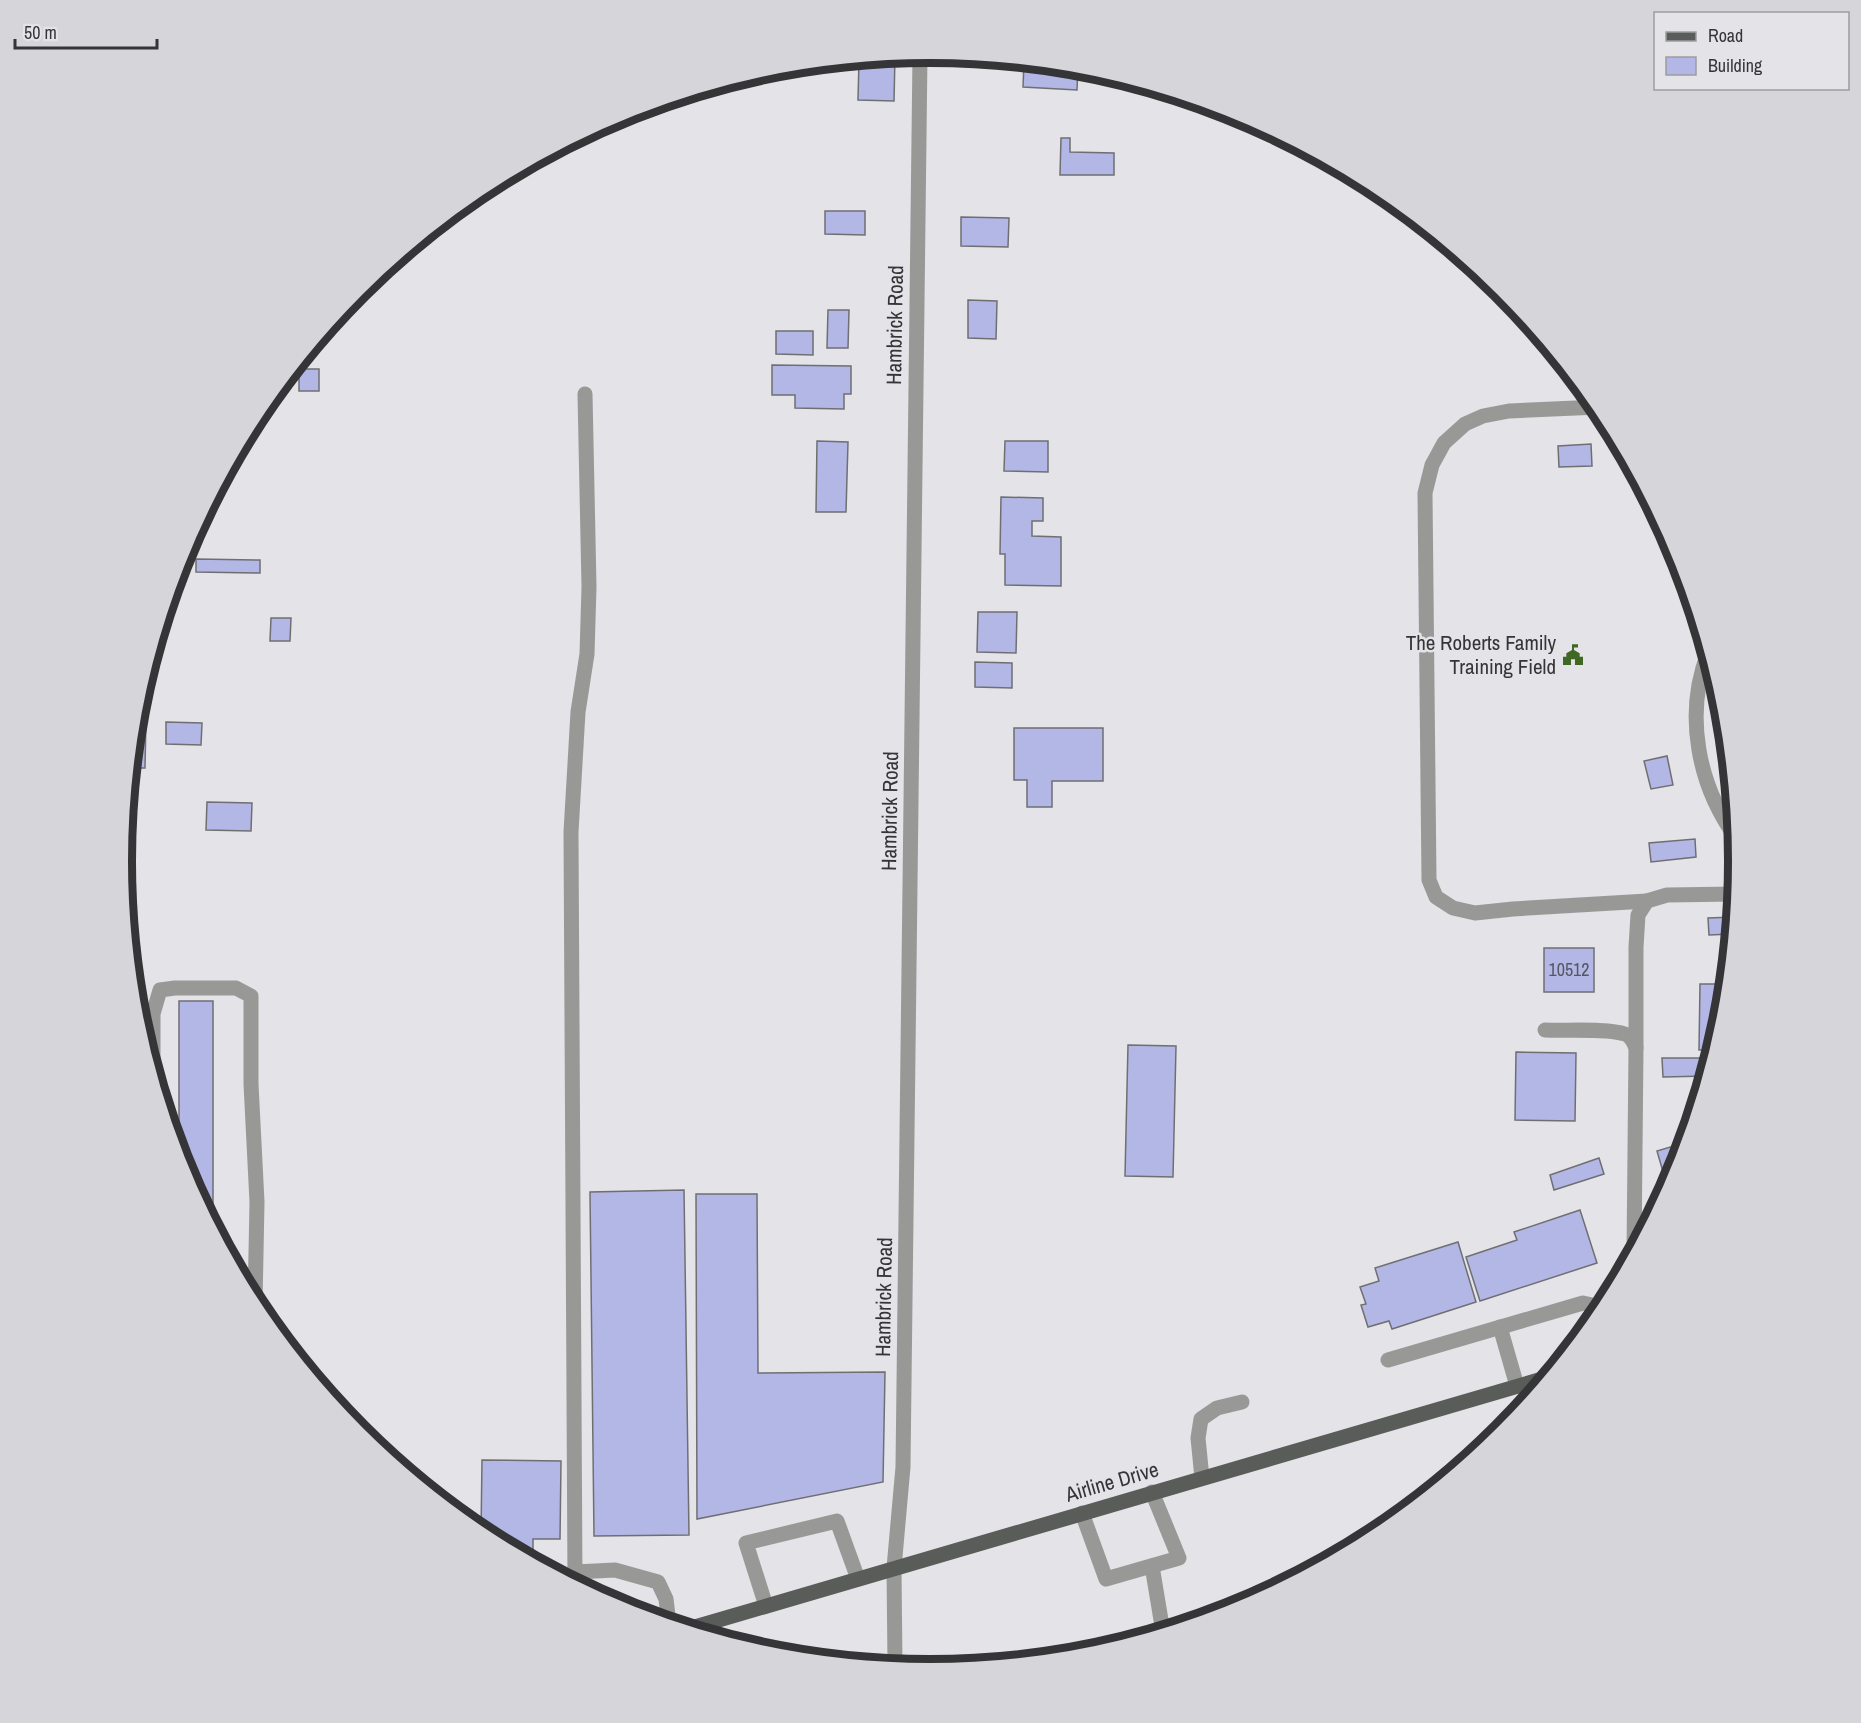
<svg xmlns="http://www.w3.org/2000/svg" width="1861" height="1723" viewBox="0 0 1861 1723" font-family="'Archivo Narrow',sans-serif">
<rect width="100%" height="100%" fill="#e3e3e8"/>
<g fill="#b3b7e5" stroke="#6f6f73" stroke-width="1.5">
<path d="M895 56 894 101 858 100 859 60Z"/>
<path d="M1024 62 1078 67 1077 90 1023 87Z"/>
<path d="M1061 138H1070V152L1114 153V175H1060Z"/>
<path d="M825 211H865V235L825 234Z"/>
<path d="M961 217 1009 218 1008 247 961 246Z"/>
<path d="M968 300 997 301 996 339 968 338Z"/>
<path d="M828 310H849L848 348H827Z"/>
<path d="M776 331H813V355L776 354Z"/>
<path d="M772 365 851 366V394H844V409L795 408V395H772Z"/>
<rect x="299" y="369" width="20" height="22"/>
<path d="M264 405 263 422 253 421 258 412Z"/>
<path d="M817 441 848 442 846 512H816Z"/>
<path d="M1005 441H1048V472L1004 471Z"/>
<path d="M1591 444 1592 466 1559 467 1558 446Z"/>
<path d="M1001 497 1043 498V521H1032V536L1061 537V586L1005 585V554H1000Z"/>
<path d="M196 559 260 560V573L196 572Z"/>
<path d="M978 612H1017L1016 653 977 652Z"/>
<path d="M271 618H291L290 641H270Z"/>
<path d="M975 662 1012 663V688L975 687Z"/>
<path d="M136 717H146L145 768H131Z"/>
<path d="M166 722 202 723 201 745 166 744Z"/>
<path d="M1014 728H1103V781H1052V807H1027V780H1014Z"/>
<path d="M1667 756 1673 785 1651 789 1644 761Z"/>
<path d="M207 802 252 803 251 831 206 830Z"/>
<path d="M1695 839 1696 857 1651 862 1649 843Z"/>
<path d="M1734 917 1732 934 1709 935 1708 918Z"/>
<rect x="1544" y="948" width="50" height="44"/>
<path d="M1700 984H1727L1724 1020 1715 1050H1699Z"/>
<path d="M179 1001H213V1228L183 1171 179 1157Z"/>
<path d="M1128 1045 1176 1046 1173 1177 1125 1176Z"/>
<path d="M1516 1052 1576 1053 1575 1121 1515 1120Z"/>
<path d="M1662 1058H1710V1065L1707 1076 1663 1077Z"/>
<path d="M1687 1142 1678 1171 1668 1189 1657 1151Z"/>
<path d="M1599 1158 1604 1174 1554 1190 1550 1175Z"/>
<path d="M684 1190 689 1535 594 1536 590 1192Z"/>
<path d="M696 1194H757L758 1373 885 1372 883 1482 697 1519Z"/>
<path d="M1580 1210 1597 1263 1480 1301 1466 1257 1517 1240 1514 1232Z"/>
<path d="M1458 1242 1476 1302 1392 1329 1389 1321 1368 1327 1361 1305 1366 1304 1360 1287 1379 1281 1375 1268Z"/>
<path d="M482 1460 561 1461 560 1539H533V1562L481 1534Z"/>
</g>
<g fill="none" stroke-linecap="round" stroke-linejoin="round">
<g stroke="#989997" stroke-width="15">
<path d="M1599 407 1509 411 1483 416 1465 424 1444 443 1432 465 1425 493 1429 880 1436 897 1453 908 1475 913 1513 909 1647 901"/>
<path d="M1708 653C1684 715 1698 786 1737 839"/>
<path d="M1545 1030C1564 1031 1608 1028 1625 1034 1631 1036 1634 1043 1636 1048L1634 1253"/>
<path d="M1636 1048V947L1638 915 1647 901 1667 895 1736 894"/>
<path d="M153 1073V1014L160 990 175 988H236L251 996V1084L257 1202 255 1305"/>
<path d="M1500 1327 1517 1386"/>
<path d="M1388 1360 1583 1303 1592 1305 1599 1316"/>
<path d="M1202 1478 1198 1438 1201 1419 1217 1408 1242 1402"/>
<path d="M1082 1513 1106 1579 1179 1558 1152 1492"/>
<path d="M1152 1566 1163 1632"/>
<path d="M575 1572 615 1570 658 1582 666 1599 669 1624"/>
<path d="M575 1584 571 832 578 712 587 654 589 587 585 394"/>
<path d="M766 1606 746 1543 837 1521 858 1579"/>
<path d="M895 1667 894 1568 903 1467 920 54"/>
</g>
<path stroke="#5a5c59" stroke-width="15" d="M688 1629 1549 1377"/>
</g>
<defs>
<symbol id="civic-bare" viewBox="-9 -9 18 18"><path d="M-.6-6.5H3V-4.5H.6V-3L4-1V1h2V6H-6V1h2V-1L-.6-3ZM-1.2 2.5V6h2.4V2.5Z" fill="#3f6824" stroke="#e3e3e8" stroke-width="2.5" paint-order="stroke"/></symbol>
</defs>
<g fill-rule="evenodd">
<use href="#civic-bare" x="1558" y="640" width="30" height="30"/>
</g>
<g text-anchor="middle" stroke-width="5" stroke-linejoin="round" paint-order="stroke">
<g font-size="18" fill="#545662">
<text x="1569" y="976">10512</text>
</g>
<g font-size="21" fill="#353537" stroke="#e3e3e8">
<text transform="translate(895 325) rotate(-89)" y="7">Hambrick Road</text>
<text transform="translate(890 811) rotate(-89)" y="7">Hambrick Road</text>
<text transform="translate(884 1297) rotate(-89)" y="7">Hambrick Road</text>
<text transform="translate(1112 1482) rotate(-16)" y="7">Airline Drive</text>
</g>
<g font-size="21" fill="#353537" stroke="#e3e3e8" text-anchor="end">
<text x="1556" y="650">The Roberts Family<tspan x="1556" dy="24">Training Field</tspan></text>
</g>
</g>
<path d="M0 0H1861V1723H0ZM132 861a798 798 0 1 1 1596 0a798 798 0 1 1-1596 0Z" fill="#d5d5da" fill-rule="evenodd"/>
<path fill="none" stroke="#353537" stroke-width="8" d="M132 861a798 798 0 1 1 1596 0a798 798 0 1 1-1596 0Z"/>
<rect x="1654" y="12" width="195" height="78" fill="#e3e3e8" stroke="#9d9da1" stroke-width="1.5"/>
<rect x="1666" y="32" width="30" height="9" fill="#5a5c59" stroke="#9d9da1" stroke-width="1.5"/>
<text x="1708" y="42" font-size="18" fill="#353537">Road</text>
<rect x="1666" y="57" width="30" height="18" fill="#b3b7e5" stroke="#9d9da1" stroke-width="1.5"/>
<text x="1708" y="72" font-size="18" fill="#353537">Building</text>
<path d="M15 39v9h142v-9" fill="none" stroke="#353537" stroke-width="3"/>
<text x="24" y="39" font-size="18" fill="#353537" stroke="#e3e3e8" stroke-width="4.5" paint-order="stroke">50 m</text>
</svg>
